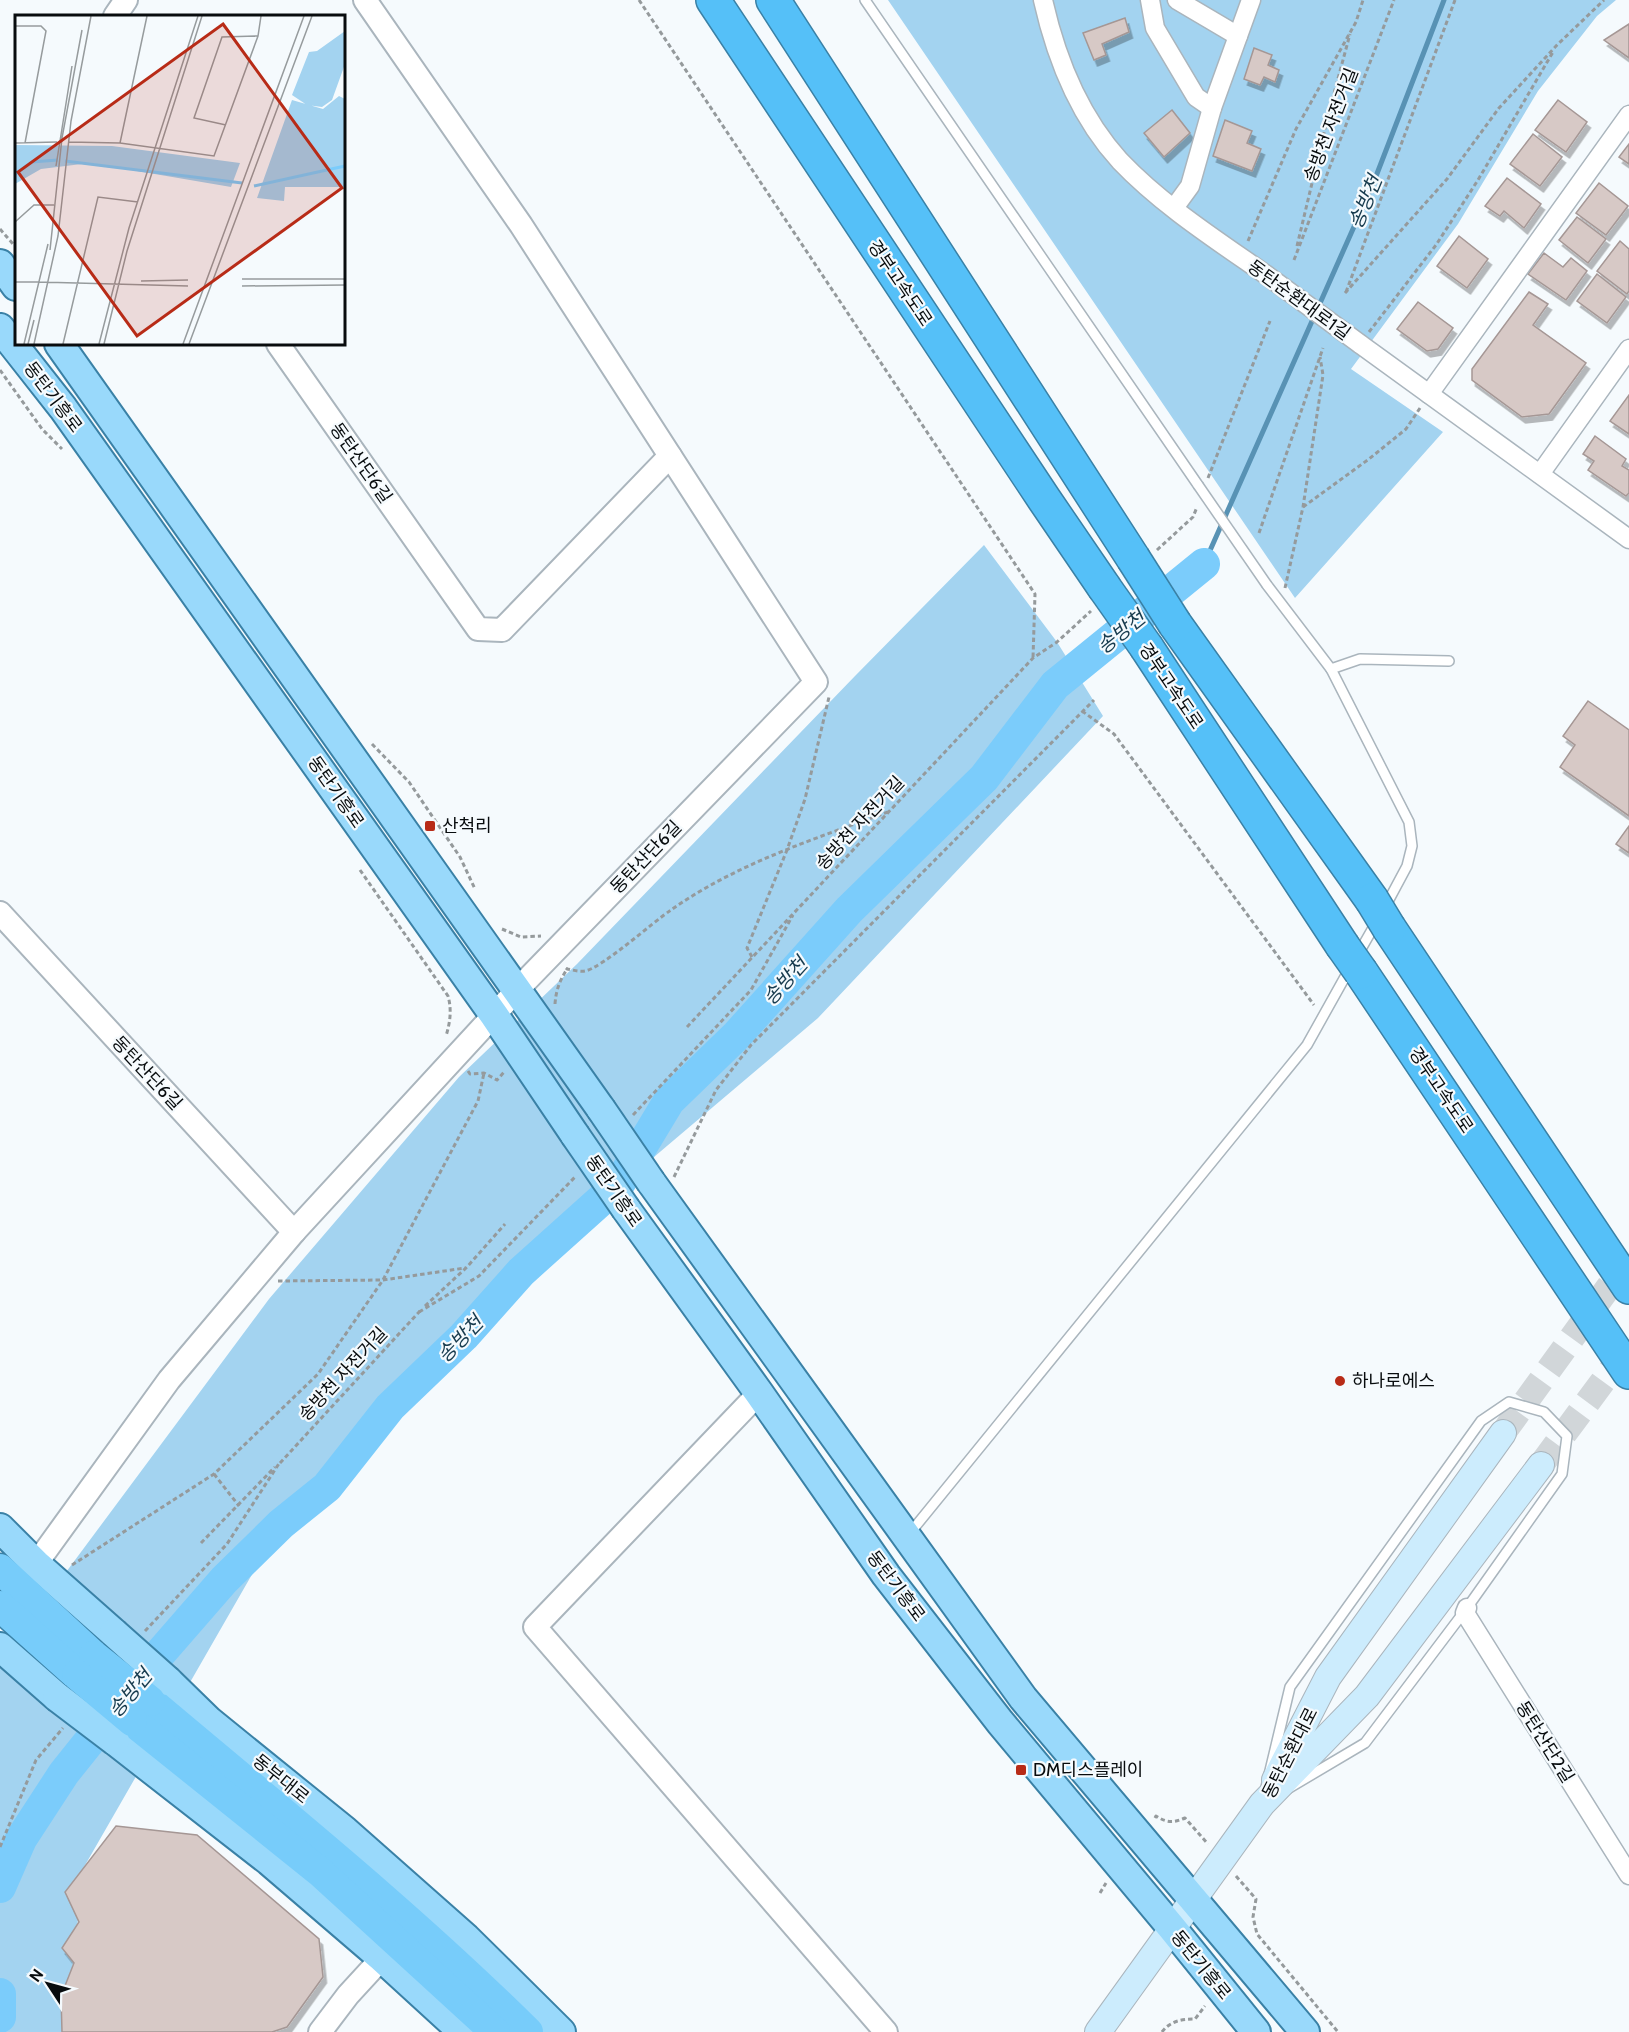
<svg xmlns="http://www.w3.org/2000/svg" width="1629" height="2032" viewBox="0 0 1629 2032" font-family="Cabin,'Noto Sans KR',sans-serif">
<defs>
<filter id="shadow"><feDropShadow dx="3.5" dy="6" stdDeviation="0" flood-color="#0004"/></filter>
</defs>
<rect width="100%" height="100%" fill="#f5fafd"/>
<g fill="#a3d3f0">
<path d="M888 0H1616L1597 16 1538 91 1458 224 1351 369 1443 432 1295 598Z"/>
<path d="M984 545 1057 642 1103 716 818 1018 595 1207 281 1524 84 1867 65 2032H0V1661L269 1299 459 1077 577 964 855 676Z"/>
</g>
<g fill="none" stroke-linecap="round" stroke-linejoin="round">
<path stroke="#5892b4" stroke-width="5" d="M1204 564 1373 184 1444 0"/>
<g stroke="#7bccfb" stroke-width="32">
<path d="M0 1887 21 1839 64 1773 157 1657 224 1580 281 1524 327 1487 390 1407 464 1336 521 1272 619 1184 669 1101 737 1035 849 910 984 778 1055 685 1204 564"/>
<path d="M0 1994V2017"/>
</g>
</g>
<g fill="#d7c9c6" stroke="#a59795" stroke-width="1.5" filter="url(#shadow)">
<path d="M1125 18 1129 32 1102 44 1106 55 1094 60 1083 33Z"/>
<path d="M1629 24V58L1604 40Z"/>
<path d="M1254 48 1272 55 1268 65 1279 70 1275 82 1264 77 1260 85 1244 79Z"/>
<path d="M1558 100 1587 122 1566 152 1535 130Z"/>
<path d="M1172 110 1190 133 1164 157 1144 133Z"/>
<path d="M1225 120 1252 131 1247 143 1261 149 1252 171 1213 156Z"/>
<path d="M1533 134 1562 157 1540 186 1510 164Z"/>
<path d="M1629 144V164L1619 157Z"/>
<path d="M1507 178 1541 204 1524 228 1504 211 1500 216 1485 206Z"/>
<path d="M1599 183 1628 206 1606 235 1576 213Z"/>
<path d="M1577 217 1606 239 1588 263 1559 240Z"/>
<path d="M1459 236 1488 259 1467 288 1437 266Z"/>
<path d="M1620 241 1629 249V291L1627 294 1597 271Z"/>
<path d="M1544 253 1563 267 1571 258 1587 271 1566 300 1528 274Z"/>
<path d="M1597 274 1626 297 1607 323 1577 301Z"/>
<path d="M1529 292 1548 304 1533 325 1586 363 1549 414 1522 417 1472 380V369Z"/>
<path d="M1418 302 1453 328 1438 349 1427 351 1397 329Z"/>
<path d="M1629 395V434L1610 421Z"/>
<path d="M1595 436 1626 459 1622 466 1629 470V493L1626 496 1588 470 1594 461 1583 454Z"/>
<path d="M1588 701 1629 730V816L1560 767 1575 745 1563 736Z"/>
<path d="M1629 826V853L1616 844Z"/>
<path d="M116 1826 197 1835 319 1939 323 1977 287 2027 272 2032H62L61 1996 74 1963 62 1948 79 1922 65 1892Z"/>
</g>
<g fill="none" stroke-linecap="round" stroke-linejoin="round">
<g stroke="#d1d6d9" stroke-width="26" stroke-dasharray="26 13" stroke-linecap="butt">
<path d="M1503 1433 1629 1259"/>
<path d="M1541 1465 1629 1346"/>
</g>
<defs>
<g id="service">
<path d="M865 0 1198 485"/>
<path d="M1267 585 1331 669"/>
<path d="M1384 909 1407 866 1412 846 1409 822 1331 669 1360 659 1449 661"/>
<path d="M1357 956 1377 921"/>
<path d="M1509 1402 1544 1412 1567 1436 1562 1474 1467 1608 1365 1743 1262 1804 1290 1687 1481 1421Z"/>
<path d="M910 1533 1307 1045 1350 968"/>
</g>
<g id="minor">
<path d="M1043 0C1056 58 1079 116 1120 161 1162 205 1215 239 1265 274"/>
<path d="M1150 0 1155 28 1196 97 1212 108"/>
<path d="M1177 0 1238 36"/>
<path d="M1174 208 1190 186 1212 108 1251 0"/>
<path d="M1360 344 1629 539"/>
<path d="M1429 394 1629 115"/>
<path d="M1540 474 1629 349"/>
<path d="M1467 1608 1465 1613 1629 1875"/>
</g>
<g id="tertiary">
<path d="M115 16 126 0"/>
<path d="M278 344 478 629 502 630 670 456"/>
<path d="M0 913 294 1232"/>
<path d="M759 1393 535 1627 886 2032"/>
<path d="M36 1564 169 1380 294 1232 517 990 816 682 521 225 365 0"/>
<path d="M320 2032 348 1995 382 1958"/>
</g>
<g id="secondary">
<path d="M1275 1780 1328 1677 1503 1433"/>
<path d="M1098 2032 1262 1804 1367 1696 1541 1465"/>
</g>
<g id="primary">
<path d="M0 264 16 286"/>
<path d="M0 328 63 408 494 1015 575 1135"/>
<path d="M59 344 601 1109"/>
<path d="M651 1182 1023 1698 1305 2032"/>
<path d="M626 1209 759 1393 886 1575 1000 1722 1172 1928 1256 2032"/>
<path d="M0 1528 36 1564 114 1633"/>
<path d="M0 1647 57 1697"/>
<path d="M168 1681 209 1721 345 1831 466 1938 561 2032"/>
<path d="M115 1741 269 1861 382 1958 463 2032"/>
</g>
<g id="trunk">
<path d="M0 1569 94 1656"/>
<path d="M0 1606 77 1675"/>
<path d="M150 1701C278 1809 409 1914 528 2032"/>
<path d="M132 1721 320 1872 495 2032"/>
</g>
<g id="motorway">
<path d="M713 0 1044 499 1104 587"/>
<path d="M773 0 1133 558"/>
<path d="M1175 624 1372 900"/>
<path d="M1147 648 1342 945"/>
<path d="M1389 928 1629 1287"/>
<path d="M1361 972 1629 1372"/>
</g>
</defs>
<use href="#service" stroke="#aab5bd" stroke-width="12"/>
<use href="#minor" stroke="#aab5bd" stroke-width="21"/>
<use href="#tertiary" stroke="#aab5bd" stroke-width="26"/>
<use href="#secondary" stroke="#aab5bd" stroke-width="28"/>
<use href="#primary" stroke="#3a81a6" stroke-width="32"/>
<use href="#trunk" stroke="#3a81a6" stroke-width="33"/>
<use href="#motorway" stroke="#3a81a6" stroke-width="36"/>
<g stroke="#959a9c" stroke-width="3" stroke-dasharray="4.5 3" stroke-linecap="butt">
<path d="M639 0 1035 594 1033 658"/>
<path d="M0 229 13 244"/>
<path d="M1248 241 1296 129 1356 22 1363 0"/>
<path d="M1297 246 1329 112 1350 34"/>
<path d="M1294 260 1394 0"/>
<path d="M1346 292 1455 0"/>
<path d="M1345 293 1447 179 1499 108 1557 45 1604 0"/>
<path d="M1369 332 1436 245 1478 180 1553 52"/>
<path d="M0 370 42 429 62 449"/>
<path d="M1208 478 1270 321"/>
<path d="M1303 507 1369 459 1406 429 1420 408"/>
<path d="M1259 533 1323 348"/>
<path d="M1157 550 1193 517 1197 507"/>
<path d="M1285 588 1303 507 1323 375 1320 357"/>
<path d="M1082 711 1114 734 1314 1005"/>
<path d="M372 744 409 782 460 857 475 889"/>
<path d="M360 870 448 996C452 1010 450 1023 446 1036"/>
<path d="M502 929 521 937 541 936"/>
<path d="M752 957 747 948 787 850 805 799 829 697"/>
<path d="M566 968 567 969C573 970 580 972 585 971 602 968 653 922 671 910 736 864 814 839 888 812"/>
<path d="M555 1004C556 990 560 979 568 968"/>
<path d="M687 1027 1033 658 1057 642 1091 611"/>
<path d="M468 1071 470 1074 484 1073 497 1080 505 1071"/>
<path d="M633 1115 751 990 793 915"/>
<path d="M674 1177 716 1090 751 1045 1094 700"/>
<path d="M278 1281 383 1280 465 1268"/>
<path d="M425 1306 467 1267 505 1224"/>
<path d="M419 1312 479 1276 575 1177"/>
<path d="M280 1463 420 1311"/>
<path d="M214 1474 239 1506"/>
<path d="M201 1543 275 1467"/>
<path d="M72 1565 214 1474 318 1374 383 1280 478 1101 484 1073"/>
<path d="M145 1631 227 1544 280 1462"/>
<path d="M1155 1818 1156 1816C1167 1823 1173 1823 1185 1818L1208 1844"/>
<path d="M0 1847 36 1760 63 1728"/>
<path d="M1236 1876 1256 1899 1253 1917 1257 1934 1338 2032"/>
<path d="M1100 1893 1106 1883"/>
<path d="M1162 2032C1170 2021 1182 2019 1195 2019L1205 2006"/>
</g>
<use href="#service" stroke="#fff" stroke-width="9"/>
<use href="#minor" stroke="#fff" stroke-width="18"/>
<use href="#tertiary" stroke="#fff" stroke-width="22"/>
<use href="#secondary" stroke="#ccecfd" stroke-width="26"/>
<use href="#primary" stroke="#99d9fb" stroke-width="28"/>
<use href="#trunk" stroke="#77ccfa" stroke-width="30"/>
<use href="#motorway" stroke="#55c0f8" stroke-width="33"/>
<defs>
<path id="service-bridge" d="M1198 485 1267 585"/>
<path id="minor-bridge" d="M1265 274 1360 344"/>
<g id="primary-bridge">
<path d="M601 1109 651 1182"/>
<path d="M575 1135 626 1209"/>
<path d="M114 1633 168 1681"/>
<path d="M57 1697 115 1741"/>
</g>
<g id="trunk-bridge">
<path d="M94 1656 150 1701"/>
<path d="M77 1675 132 1721"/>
</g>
<g id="motorway-bridge">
<path d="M1133 558 1175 624"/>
<path d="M1104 587 1147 648"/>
<path d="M1372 900 1389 928"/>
<path d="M1342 945 1361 972"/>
</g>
</defs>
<use href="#service-bridge" stroke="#aab5bd" stroke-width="12" stroke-linecap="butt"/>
<use href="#minor-bridge" stroke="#aab5bd" stroke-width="21" stroke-linecap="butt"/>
<use href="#primary-bridge" stroke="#3a81a6" stroke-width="32" stroke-linecap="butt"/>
<use href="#trunk-bridge" stroke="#3a81a6" stroke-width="33" stroke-linecap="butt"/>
<use href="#motorway-bridge" stroke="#3a81a6" stroke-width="36" stroke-linecap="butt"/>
<use href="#service-bridge" stroke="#fff" stroke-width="9"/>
<use href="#minor-bridge" stroke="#fff" stroke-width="18"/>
<use href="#primary-bridge" stroke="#99d9fb" stroke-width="28"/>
<use href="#trunk-bridge" stroke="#77ccfa" stroke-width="30"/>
<use href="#motorway-bridge" stroke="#55c0f8" stroke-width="33"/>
</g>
<g fill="#b82b17" stroke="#f5fafd" stroke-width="2">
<rect x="424" y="820" width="12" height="12" rx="3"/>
<circle cx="1340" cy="1381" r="6"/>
<rect x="1015" y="1764" width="12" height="12" rx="3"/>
</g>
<g text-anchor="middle" stroke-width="4.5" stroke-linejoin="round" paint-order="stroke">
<g font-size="18" fill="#080c0e" stroke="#f5fafd">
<text transform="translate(1331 125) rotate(-69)" y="6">송방천 자전거길</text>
<text transform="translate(900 283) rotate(56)" y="6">경부고속도로</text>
<text transform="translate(1299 300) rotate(36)" y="6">동탄순환대로1길</text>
<text transform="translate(53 397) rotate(53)" y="6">동탄기흥로</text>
<text transform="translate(361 463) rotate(55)" y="6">동탄산단6길</text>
<text transform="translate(1171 686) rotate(56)" y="6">경부고속도로</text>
<text transform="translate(336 792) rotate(55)" y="6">동탄기흥로</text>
<text transform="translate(860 823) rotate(-47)" y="6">송방천 자전거길</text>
<text transform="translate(646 857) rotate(-46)" y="6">동탄산단6길</text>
<text transform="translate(147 1073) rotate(47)" y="6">동탄산단6길</text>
<text transform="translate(1441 1090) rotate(56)" y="6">경부고속도로</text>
<text transform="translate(614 1191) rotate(55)" y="6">동탄기흥로</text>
<text transform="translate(343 1374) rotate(-47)" y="6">송방천 자전거길</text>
<text transform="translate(896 1586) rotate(53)" y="6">동탄기흥로</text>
<text transform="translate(1545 1742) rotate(58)" y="6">동탄산단2길</text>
<text transform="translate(1290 1753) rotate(-63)" y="6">동탄순환대로</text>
<text transform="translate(281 1779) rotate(39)" y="6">동부대로</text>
<text transform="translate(1201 1965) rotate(51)" y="6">동탄기흥로</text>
</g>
<g font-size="18" fill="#080c0e" stroke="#f5fafd" text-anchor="start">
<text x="442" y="832">산척리</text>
<text x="1352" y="1387">하나로에스</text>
<text x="1033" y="1776">DM디스플레이</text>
</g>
<g font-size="20" font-style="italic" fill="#173b4e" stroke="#f5fafd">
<text transform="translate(1365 202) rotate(-67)" y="7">송방천</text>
<text transform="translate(1121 632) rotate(-39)" y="7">송방천</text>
<text transform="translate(785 981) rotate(-48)" y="7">송방천</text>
<text transform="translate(460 1339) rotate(-46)" y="7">송방천</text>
<text transform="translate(130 1693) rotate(-50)" y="7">송방천</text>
</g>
</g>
<g transform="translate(15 15)">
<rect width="330" height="330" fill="#f5fafd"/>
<path d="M330 16V49L317 85 307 92 292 90 277 80 294 37 302 36ZM324 81 330 84V172H270L269 186 242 183 277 85 308 94ZM0 130 97 131 225 148 216 172 75 148 26 154 0 169Z" fill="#a3d3f0"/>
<path fill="none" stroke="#7bccfb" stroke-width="3" d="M50 146 227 168M0 159 17 147 43 145M239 171 330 151"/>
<path fill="none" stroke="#969b9d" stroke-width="1.5" d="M0 11H26L31 16 10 128M211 110 179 103 207 22 243 21M53 127 105 128 199 141 243 21 246 1M0 128 42 127M105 128 132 1M41 151 57 51M0 207 19 190H39M35 235 47 123 67 15M227 264H330M126 266 173 265M0 267H24M24 267 173 271M227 271 330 270M9 329 33 229M13 329 19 305M19 329 43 221 56 106 76 1M48 329 83 182 123 187M84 329 114 213 183 1M89 329 112 236 187 1M168 329 289 1M174 329 297 1"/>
<path fill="#b82b17" fill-opacity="0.15" stroke="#b82b17" stroke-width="3" d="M208 9 327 173 122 321 3 157Z"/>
<rect width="330" height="330" fill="none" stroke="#080c0e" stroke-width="3"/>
</g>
<g transform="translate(48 1984) rotate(306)" stroke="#f5fafd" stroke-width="4.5" paint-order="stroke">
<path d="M0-4.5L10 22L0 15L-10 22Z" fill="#080c0e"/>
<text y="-9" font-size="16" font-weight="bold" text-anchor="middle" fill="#080c0e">N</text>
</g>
</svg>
